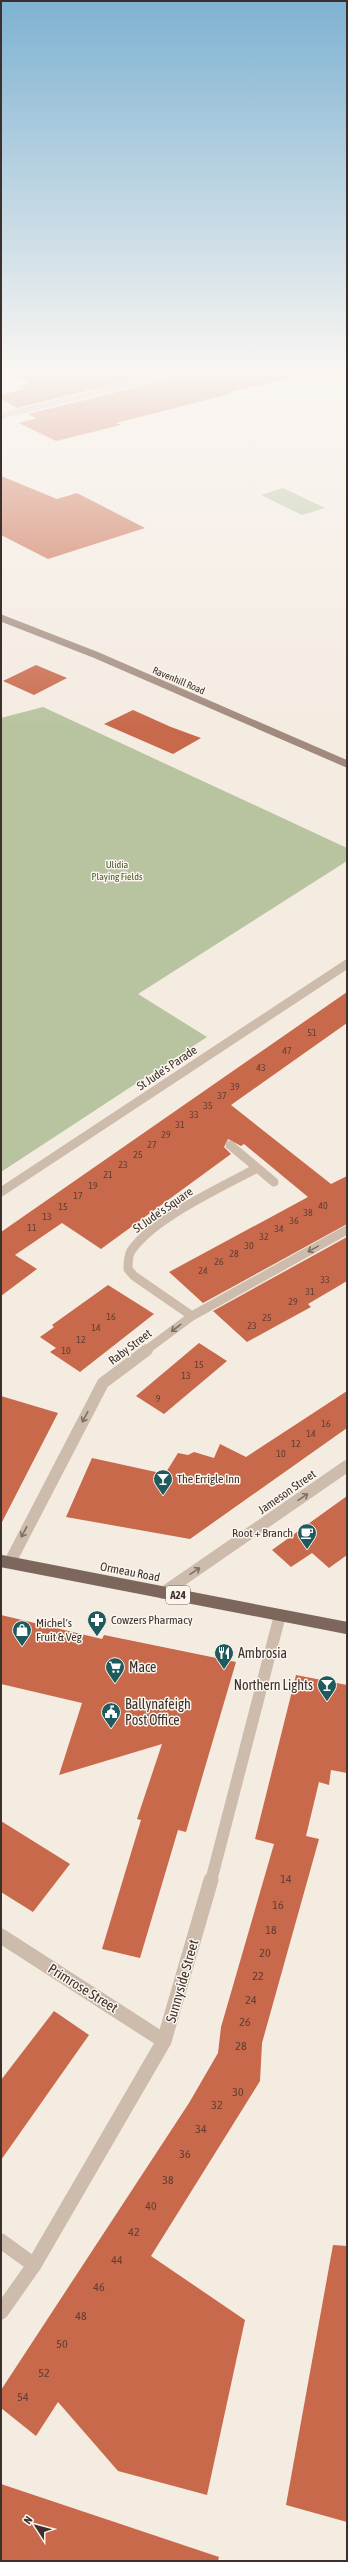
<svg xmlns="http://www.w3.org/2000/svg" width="348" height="2562" viewBox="0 0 348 2562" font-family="'Asap Condensed',sans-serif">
<rect width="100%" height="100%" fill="#f4ebe1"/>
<g fill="#b8c4a0">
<path d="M283 488 325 508 302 515 261 495Z"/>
<path d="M43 707 347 848V861L138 994 207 1037 1 1172V718Z"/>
</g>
<g fill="#c8694b">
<path d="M6 369H175L17 408 1 399V395L25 389 20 387 30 384Z"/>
<path d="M197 369H285L287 379 229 392 230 394 116 423 121 425 56 441 19 423 37 418 28 414 194 373Z"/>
<path d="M1 476 57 499 77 493 145 528 48 559 1 535Z"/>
<path d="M36 665 67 678 34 695 3 681Z"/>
<path d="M133 710 171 727 201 738 173 754 104 724Z"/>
<path d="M347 992V1023L231 1105 331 1184 347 1176V1224L203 1303 169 1272 308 1197 244 1144 241 1146 228 1139 224 1147 231 1154 101 1249 62 1223 15 1255 37 1269 1 1296V1232Z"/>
<path d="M347 1237V1281L308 1304 311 1307 278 1325 247 1342 213 1311Z"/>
<path d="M108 1285 154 1314 80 1372 50 1352 56 1348 40 1337 54 1327 52 1325Z"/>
<path d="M199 1343 227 1361 164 1414 136 1396Z"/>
<path d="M347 1391V1428L190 1539 66 1517 92 1458 165 1474 178 1453 188 1455 194 1452 214 1458 220 1444 246 1457Z"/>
<path d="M1 1396 58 1413 1 1524Z"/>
<path d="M347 1496V1555L329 1568 312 1553 291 1567 272 1550Z"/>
<path d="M1 1615 102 1639 104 1635 236 1662 186 1832 178 1830 140 1958 102 1949 141 1820 137 1819 162 1744 59 1775 82 1703 1 1684Z"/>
<path d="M296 1675 347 1685V1773L331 1770 329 1785 319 1782 306 1836 319 1839 262 2043 260 2081 151 2256 245 2320 207 2495 118 2471 58 2402 36 2436 1 2408V2390L189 2103 218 2053 221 2027 274 1844 255 1839Z"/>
<path d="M1 1821 70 1864 33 1912 1 1892Z"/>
<path d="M54 2011 89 2035 1 2160V2080Z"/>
<path d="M333 2245 347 2246V2522L286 2505Z"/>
<path d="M1 2484 219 2557 218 2561H1Z"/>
</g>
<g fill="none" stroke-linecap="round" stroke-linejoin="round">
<path stroke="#cdbbac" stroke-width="5.5" d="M1 416 193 369"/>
<g stroke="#cdbbac" stroke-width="9">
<path d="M230 1145 274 1182"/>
<path d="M1 1192 347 964"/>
<path d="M192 1316 134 1276 128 1269C128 1263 128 1256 131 1251 153 1218 222 1187 257 1168"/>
<path d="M145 1351 192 1316 347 1230"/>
</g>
<g stroke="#cdbbac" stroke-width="12">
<path d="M10 1562 103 1383 147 1350"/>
<path d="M163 1593 347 1466"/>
</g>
<g stroke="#cdbbac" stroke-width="15">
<path d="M1 1936 164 2041"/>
<path d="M1 2241 34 2265"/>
</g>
<path stroke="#cdbbac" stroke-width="12" d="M211 1881 280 1615"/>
<path stroke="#cdbbac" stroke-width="15" d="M1 2312 34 2265 164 2041 211 1880"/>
<path stroke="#a18a7d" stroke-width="5.5" d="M1 618 2 619"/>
<path stroke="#a18a7d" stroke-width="7" d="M1 618 96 655 347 764"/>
<path stroke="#7d675c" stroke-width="12" d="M1 1561 347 1628"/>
</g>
<defs><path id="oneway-shaft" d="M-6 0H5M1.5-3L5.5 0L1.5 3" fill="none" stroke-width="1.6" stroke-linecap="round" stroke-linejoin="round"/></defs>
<g stroke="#7d6f65">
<use href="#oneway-shaft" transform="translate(313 1249) rotate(151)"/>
<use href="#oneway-shaft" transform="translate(176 1328) rotate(143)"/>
<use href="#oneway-shaft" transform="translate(85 1417) rotate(118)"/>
<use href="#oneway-shaft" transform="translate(303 1497) rotate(-34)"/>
<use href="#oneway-shaft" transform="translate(24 1532) rotate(118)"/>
<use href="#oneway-shaft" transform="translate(195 1571) rotate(-34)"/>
</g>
<linearGradient id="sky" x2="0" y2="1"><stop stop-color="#7eb2d2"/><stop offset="0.51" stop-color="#faf6f2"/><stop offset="1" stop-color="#faf6f2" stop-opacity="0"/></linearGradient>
<rect width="348" height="728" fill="url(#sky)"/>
<defs>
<symbol id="bar-pin" viewBox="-11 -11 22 30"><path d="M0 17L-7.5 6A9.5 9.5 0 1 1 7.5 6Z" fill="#1f5a5e" stroke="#fbf5ee"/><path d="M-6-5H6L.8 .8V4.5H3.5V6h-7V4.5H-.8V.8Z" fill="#fff"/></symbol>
<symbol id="cafe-pin" viewBox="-11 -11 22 30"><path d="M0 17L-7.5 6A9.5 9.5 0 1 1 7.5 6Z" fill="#1f5a5e" stroke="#fbf5ee"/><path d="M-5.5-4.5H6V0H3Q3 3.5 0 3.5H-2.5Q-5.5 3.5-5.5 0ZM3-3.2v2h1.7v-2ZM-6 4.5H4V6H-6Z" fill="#fff"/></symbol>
<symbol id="pharmacy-pin" viewBox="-11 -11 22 30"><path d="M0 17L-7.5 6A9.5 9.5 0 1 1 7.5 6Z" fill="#1f5a5e" stroke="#fbf5ee"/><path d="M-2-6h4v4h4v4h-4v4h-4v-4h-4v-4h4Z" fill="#fff"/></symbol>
<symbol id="shop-pin" viewBox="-11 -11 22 30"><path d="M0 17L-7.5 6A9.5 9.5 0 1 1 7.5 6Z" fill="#1f5a5e" stroke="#fbf5ee"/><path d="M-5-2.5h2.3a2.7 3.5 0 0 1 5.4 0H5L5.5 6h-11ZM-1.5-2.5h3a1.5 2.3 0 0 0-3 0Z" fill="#fff"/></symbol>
<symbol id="restaurant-pin" viewBox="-11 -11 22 30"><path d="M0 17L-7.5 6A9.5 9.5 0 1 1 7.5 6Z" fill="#1f5a5e" stroke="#fbf5ee"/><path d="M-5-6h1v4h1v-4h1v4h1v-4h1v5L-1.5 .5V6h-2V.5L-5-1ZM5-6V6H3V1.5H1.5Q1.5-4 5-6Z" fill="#fff"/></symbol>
<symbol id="supermarket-pin" viewBox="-11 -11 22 30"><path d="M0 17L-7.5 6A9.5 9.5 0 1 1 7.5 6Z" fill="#1f5a5e" stroke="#fbf5ee"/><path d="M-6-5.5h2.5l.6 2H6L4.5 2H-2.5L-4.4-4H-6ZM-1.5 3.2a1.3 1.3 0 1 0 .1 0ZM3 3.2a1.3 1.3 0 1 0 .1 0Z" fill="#fff"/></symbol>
<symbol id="civic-pin" viewBox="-11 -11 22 30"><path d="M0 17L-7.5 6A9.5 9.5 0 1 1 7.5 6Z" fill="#1f5a5e" stroke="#fbf5ee"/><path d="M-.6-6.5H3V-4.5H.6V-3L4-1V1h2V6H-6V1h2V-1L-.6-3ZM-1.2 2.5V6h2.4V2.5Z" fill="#fff"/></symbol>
</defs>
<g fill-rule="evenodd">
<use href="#bar-pin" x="152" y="1468" width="22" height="30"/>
<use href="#cafe-pin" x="296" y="1522" width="22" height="30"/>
<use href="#pharmacy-pin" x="86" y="1609" width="22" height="30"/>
<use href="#shop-pin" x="11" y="1619" width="22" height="30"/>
<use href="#restaurant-pin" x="213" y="1642" width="22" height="30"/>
<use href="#supermarket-pin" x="104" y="1656" width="22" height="30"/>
<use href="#bar-pin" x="316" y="1674" width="22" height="30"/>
<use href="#civic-pin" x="100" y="1701" width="22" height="30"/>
</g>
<g text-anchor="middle" stroke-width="3" stroke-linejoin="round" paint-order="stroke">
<g font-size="10" fill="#3b302b" stroke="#fbf5ee">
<text transform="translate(179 680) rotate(23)" y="4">Ravenhill Road</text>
</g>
<g font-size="10" fill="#4a5a2e" stroke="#fbf5ee">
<text x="117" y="868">Ulidia<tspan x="117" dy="12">Playing Fields</tspan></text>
</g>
<g font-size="10" fill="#5e3e33">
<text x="312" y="1036">51</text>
<text x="287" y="1054">47</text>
<text x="261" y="1071">43</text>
<text x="235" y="1090">39</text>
<text x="222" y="1099">37</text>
<text x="208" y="1109">35</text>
<text x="194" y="1118">33</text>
<text x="180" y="1128">31</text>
<text x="166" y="1138">29</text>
<text x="152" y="1148">27</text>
<text x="138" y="1158">25</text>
<text x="123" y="1168">23</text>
<text x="108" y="1178">21</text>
<text x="93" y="1189">19</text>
<text x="78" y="1199">17</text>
<text x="323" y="1209">40</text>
<text x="63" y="1210">15</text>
<text x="308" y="1216">38</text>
<text x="47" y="1220">13</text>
<text x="294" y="1224">36</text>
<text x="32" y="1231">11</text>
<text x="279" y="1232">34</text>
<text x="264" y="1240">32</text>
<text x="249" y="1249">30</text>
<text x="234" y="1257">28</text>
<text x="219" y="1265">26</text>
<text x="203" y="1274">24</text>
<text x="325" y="1283">33</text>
<text x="310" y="1295">31</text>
<text x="293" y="1305">29</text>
<text x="111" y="1320">16</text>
<text x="267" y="1321">25</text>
<text x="252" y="1329">23</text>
<text x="96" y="1331">14</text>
<text x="81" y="1343">12</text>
<text x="66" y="1354">10</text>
<text x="199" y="1368">15</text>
<text x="186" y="1379">13</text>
<text x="158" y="1402">9</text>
<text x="326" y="1427">16</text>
<text x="311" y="1437">14</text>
<text x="296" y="1447">12</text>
<text x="281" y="1457">10</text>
</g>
<rect fill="#fbf5ee" stroke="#756b66" stroke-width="1" x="166" y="1586" width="24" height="18" rx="3"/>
<g font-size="11" font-weight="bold" fill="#3b302b">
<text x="178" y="1599">A24</text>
</g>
<g font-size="12" fill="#3b302b" stroke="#fbf5ee">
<text transform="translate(167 1068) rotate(-34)" y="4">St Jude's Parade</text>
<text transform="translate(163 1210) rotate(-35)" y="4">St Jude's Square</text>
<text transform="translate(130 1347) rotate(-37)" y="4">Raby Street</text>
<text transform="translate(287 1492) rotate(-35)" y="4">Jameson Street</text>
<text transform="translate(130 1572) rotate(11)" y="4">Ormeau Road</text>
</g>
<g font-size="12" fill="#3b302b" stroke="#fbf5ee" text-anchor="start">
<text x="177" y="1483">The Errigle Inn</text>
<text x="293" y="1537" text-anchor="end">Root + Branch</text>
<text x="111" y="1624">Cowzers Pharmacy</text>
<text x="36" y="1627">Michel's<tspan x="36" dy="14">Fruit &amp; Veg</tspan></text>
</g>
<g font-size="12" fill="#5e3e33">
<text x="286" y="1883">14</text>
<text x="278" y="1909">16</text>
<text x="271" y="1934">18</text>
<text x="265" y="1957">20</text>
<text x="258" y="1980">22</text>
<text x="251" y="2004">24</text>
<text x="245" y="2026">26</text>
<text x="241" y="2050">28</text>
<text x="238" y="2096">30</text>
<text x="217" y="2109">32</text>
<text x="201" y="2133">34</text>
<text x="185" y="2158">36</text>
<text x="168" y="2184">38</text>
<text x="151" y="2210">40</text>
<text x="134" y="2236">42</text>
<text x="117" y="2264">44</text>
<text x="99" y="2291">46</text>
<text x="81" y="2320">48</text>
<text x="62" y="2348">50</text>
<text x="44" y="2377">52</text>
<text x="23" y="2401">54</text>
</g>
<g font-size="14" fill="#3b302b" stroke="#fbf5ee" text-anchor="start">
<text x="238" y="1658">Ambrosia</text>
<text x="129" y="1672">Mace</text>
<text x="313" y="1690" text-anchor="end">Northern Lights</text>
<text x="125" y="1709">Ballynafeigh<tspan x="125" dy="16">Post Office</tspan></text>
</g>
<g font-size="14" fill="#3b302b" stroke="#fbf5ee">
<text transform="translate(182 1981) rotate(-74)" y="5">Sunnyside Street</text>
<text transform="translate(83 1988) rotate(32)" y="5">Primrose Street</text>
</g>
</g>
<rect width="348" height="2562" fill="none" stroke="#3b302b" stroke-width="4"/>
<g transform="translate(36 2526) rotate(306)" stroke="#fbf5ee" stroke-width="3" paint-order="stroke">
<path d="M0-3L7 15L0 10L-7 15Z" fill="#3b302b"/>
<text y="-6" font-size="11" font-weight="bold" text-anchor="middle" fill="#3b302b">N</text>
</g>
</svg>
